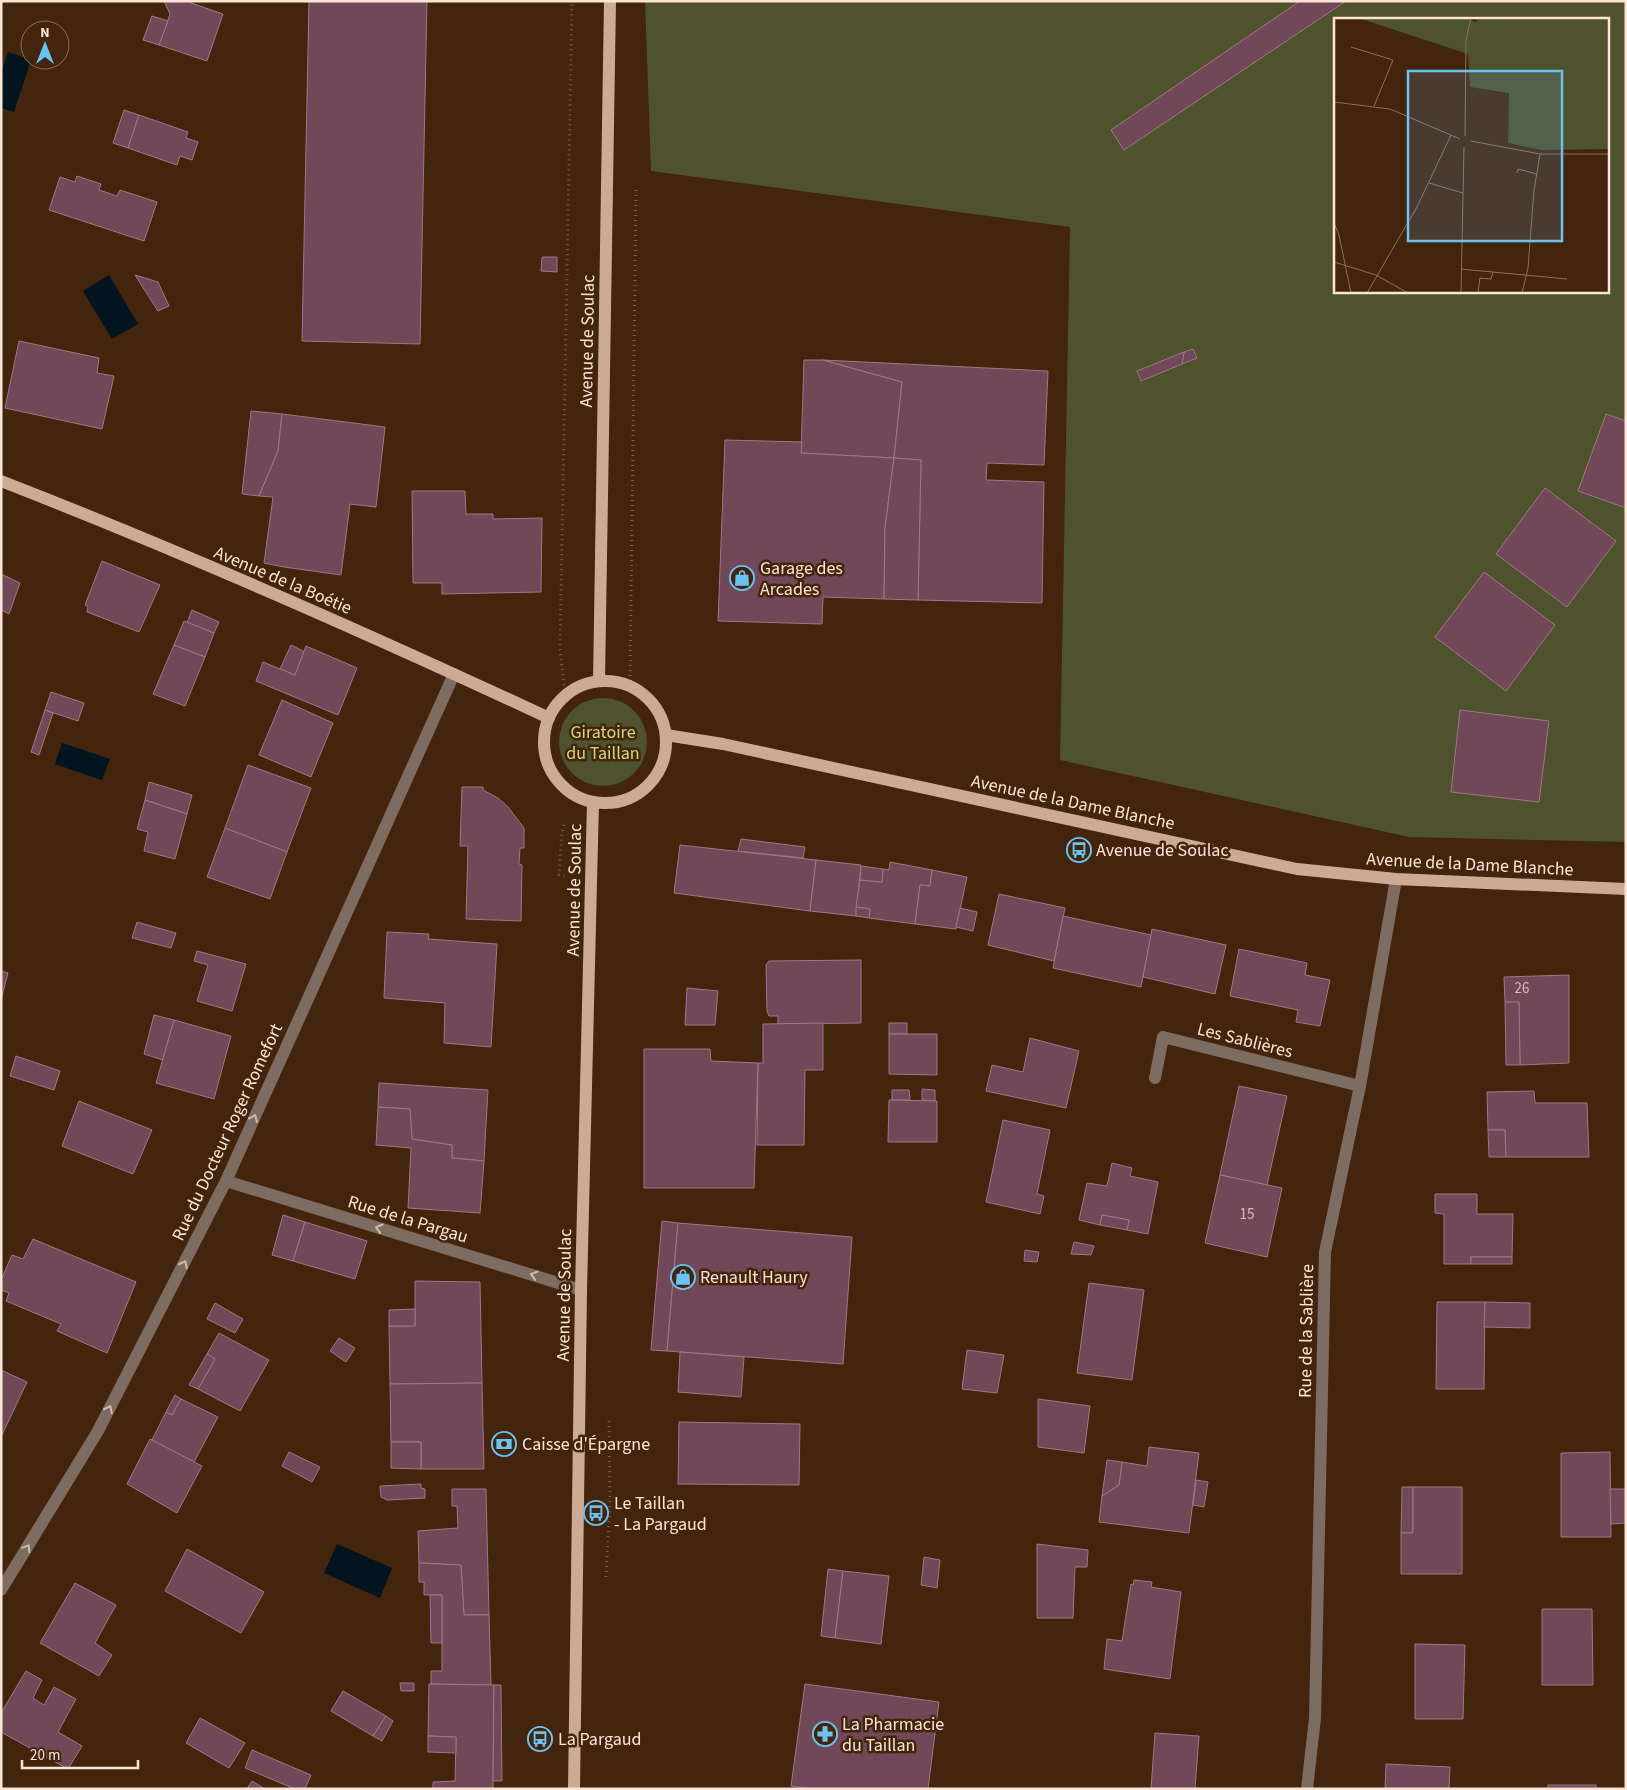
<svg xmlns="http://www.w3.org/2000/svg" width="1627" height="1790" viewBox="0 0 1627 1790" font-family="'Source Sans 3',sans-serif">
<rect width="100%" height="100%" fill="#43240d"/>
<g fill="#4e522d" fill-rule="evenodd">
<path d="M645 1H1626V842L1409 837 1060 760 1070 227 651 171ZM1336 19H1608V291H1336Z"/>
<circle cx="603" cy="742" r="44"/>
</g>
<g fill="#01141f">
<path d="M8 52 31 60 14 112 1 108V74Z"/>
<path d="M109 275 138 324 112 339 83 291Z"/>
<path d="M62 743 110 759 102 780 55 764Z"/>
<path d="M337 1544 392 1568 380 1598 324 1573Z"/>
</g>
<g fill="#704858" stroke="#a27687">
<path d="M164 1H190L191 3 223 14 207 61 159 45 170 14Z"/>
<path d="M309 1H427L420 344 302 341Z"/>
<path d="M1300 1H1346L1124 150 1111 130Z"/>
<path d="M152 16 168 21 159 45 143 40Z"/>
<path d="M124 110 139 115 128 148 113 143Z"/>
<path d="M139 115 188 132 186 138 198 142 192 160 180 156 177 165 128 148Z"/>
<path d="M77 176 101 184 99 190 117 196 120 190 157 202 144 241 49 210 60 177 75 182Z"/>
<path d="M542 257H557V272L541 271Z"/>
<path d="M135 275 158 282 169 306 158 311Z"/>
<path d="M19 341 99 358 97 373 114 376 102 429 5 408Z"/>
<path d="M1193 349 1197 358 1182 364 1184 352Z"/>
<path d="M1184 352 1182 364 1141 381 1137 371Z"/>
<path d="M804 360H823L902 382 894 458 801 453Z"/>
<path d="M823 360 1048 371 1044 465 987 463 986 480 1044 482 1042 603 918 600 921 460 894 458 902 382Z"/>
<path d="M251 411 282 414 278 451 259 496 242 494Z"/>
<path d="M282 414 385 427 376 507 350 504 341 575 284 567 264 563 273 497 259 496 278 451Z"/>
<path d="M1606 414 1626 421V508L1578 491Z"/>
<path d="M725 440 802 442 801 453 894 458 885 528 884 599 823 597 822 624 718 621Z"/>
<path d="M894 458 921 460 918 600 884 599 885 528Z"/>
<path d="M1545 488 1616 541 1567 607 1496 554Z"/>
<path d="M412 491H465L466 514H493V519L542 518 541 592 442 594V583H413Z"/>
<path d="M102 561 160 585 139 632 87 612 88 607 85 605Z"/>
<path d="M1484 572 1555 625 1506 691 1435 637Z"/>
<path d="M1 574 20 583 9 614 1 610Z"/>
<path d="M192 610 219 622 214 633 187 623Z"/>
<path d="M184 621 214 633 205 657 174 645Z"/>
<path d="M174 645 205 657 185 706 153 694Z"/>
<path d="M291 645 305 652 295 675 280 669Z"/>
<path d="M306 646 357 668 338 715 256 681 263 662 295 675Z"/>
<path d="M51 692 84 703 78 721 45 710Z"/>
<path d="M282 700 333 723 311 777 259 755Z"/>
<path d="M45 710 53 713 39 755 31 752Z"/>
<path d="M1460 710 1549 721 1539 802 1451 792Z"/>
<path d="M248 765 311 788 287 852 225 828Z"/>
<path d="M149 782 192 795 187 814 145 800Z"/>
<path d="M462 787H483V790L498 798 508 807 524 828V848H520L519 864 522 865 521 921 466 919 468 846H460Z"/>
<path d="M145 800 187 814 175 859 144 851 148 832 137 829Z"/>
<path d="M225 828 287 852 270 899 207 877Z"/>
<path d="M741 839 805 847 803 858 738 851Z"/>
<path d="M680 845 816 860 810 911 674 893Z"/>
<path d="M816 860 861 865 856 916 810 911Z"/>
<path d="M890 862 932 870 930 886 920 885 915 924 869 918 870 909 856 907 860 880 882 882 883 869 889 870Z"/>
<path d="M861 866 883 869 882 882 860 880Z"/>
<path d="M932 870 967 877 956 929 915 924 920 885 930 886Z"/>
<path d="M999 894 1065 908 1054 961 988 945Z"/>
<path d="M856 907 870 909 869 918 856 916Z"/>
<path d="M960 908 977 912 973 931 956 927Z"/>
<path d="M1063 916 1151 935 1141 987 1053 968Z"/>
<path d="M137 922 176 933 171 948 132 938Z"/>
<path d="M1152 929 1226 945 1215 994 1143 977Z"/>
<path d="M387 932 429 934 428 939 497 944 491 1047 444 1043 445 1003 384 998Z"/>
<path d="M1239 949 1307 963 1305 975 1330 980 1320 1026 1296 1022 1298 1010 1230 996Z"/>
<path d="M197 951 246 964 232 1011 197 1001 208 965 194 961Z"/>
<path d="M861 960V1023L778 1024V1016H769L767 1011 766 965 769 961Z"/>
<path d="M1 971 8 973 1 1000Z"/>
<path d="M1569 975V1063L1520 1065 1519 1002H1505L1504 977Z"/>
<path d="M687 988 718 991 715 1025H685Z"/>
<path d="M1505 1002H1519L1520 1065H1506Z"/>
<path d="M154 1015 174 1020 163 1060 144 1054Z"/>
<path d="M174 1020 231 1036 214 1099 156 1083Z"/>
<path d="M823 1023V1070H805L804 1145H757L758 1063H763V1024Z"/>
<rect x="889" y="1023" width="18" height="11"/>
<path d="M889 1034H937V1075L889 1074Z"/>
<path d="M1030 1038 1079 1051 1066 1108 986 1091 992 1065 1023 1072Z"/>
<path d="M644 1049H710L711 1061 758 1063 754 1188H644Z"/>
<path d="M16 1056 60 1071 54 1090 10 1076Z"/>
<path d="M379 1083 488 1090 484 1161 452 1158V1145L412 1139 410 1109 378 1107Z"/>
<path d="M1239 1086 1287 1096 1267 1185 1220 1175Z"/>
<path d="M922 1089 935 1090V1101L922 1100Z"/>
<path d="M892 1090H909L910 1100H892Z"/>
<path d="M1534 1091 1535 1103H1587L1589 1157H1506L1505 1130H1488L1487 1092Z"/>
<path d="M889 1100 937 1101V1142H888Z"/>
<path d="M79 1101 152 1130 133 1174 62 1146Z"/>
<path d="M378 1107 410 1109 412 1139 452 1145V1158L484 1161 480 1213 408 1208 411 1148 376 1145Z"/>
<path d="M1003 1120 1050 1130 1037 1194 1044 1196 1040 1214 986 1202Z"/>
<path d="M1488 1130H1505L1506 1157H1489Z"/>
<path d="M1112 1163 1132 1168 1130 1176 1158 1182 1148 1234 1127 1230 1129 1220 1102 1215 1100 1225 1079 1220 1087 1183 1107 1186Z"/>
<path d="M1220 1175 1282 1188 1267 1257 1205 1243Z"/>
<path d="M1435 1194H1477V1214H1513L1512 1257H1471V1264H1444V1214L1435 1213Z"/>
<path d="M283 1215 305 1222 293 1261 272 1255Z"/>
<path d="M1102 1215 1129 1220 1127 1230 1100 1225Z"/>
<path d="M662 1221 678 1223 667 1351 651 1350Z"/>
<path d="M305 1222 367 1241 355 1279 293 1261Z"/>
<path d="M678 1223 852 1237 843 1364 667 1351Z"/>
<path d="M33 1239 136 1282 107 1353 57 1331 61 1324 6 1301 9 1293 1 1290V1280L12 1255 23 1259Z"/>
<path d="M1074 1242 1094 1246 1091 1255 1071 1254Z"/>
<path d="M1025 1250 1039 1252 1037 1262 1024 1261Z"/>
<rect x="1471" y="1257" width="41" height="7"/>
<path d="M415 1281 480 1282 482 1383 390 1384 389 1326H415Z"/>
<path d="M1089 1283 1144 1290 1132 1380 1077 1373Z"/>
<path d="M1437 1302H1485L1484 1389H1436Z"/>
<path d="M1485 1302 1530 1303V1328L1484 1327Z"/>
<path d="M215 1303 243 1319 235 1333 207 1319Z"/>
<path d="M415 1309V1326H389V1310Z"/>
<path d="M219 1333 269 1360 240 1411 198 1389 215 1359 207 1354Z"/>
<path d="M339 1338 355 1348 346 1362 330 1351Z"/>
<path d="M967 1350 1004 1355 997 1393 962 1389Z"/>
<path d="M680 1352 744 1357 741 1397 678 1392Z"/>
<path d="M207 1354 215 1359 198 1389 189 1385Z"/>
<path d="M1 1370 27 1382 1 1437Z"/>
<path d="M482 1383 484 1469H421V1442H391L390 1384Z"/>
<path d="M175 1395 181 1399 172 1415 166 1412Z"/>
<path d="M181 1399 218 1417 194 1462 152 1440 166 1412 172 1415Z"/>
<path d="M1038 1399 1090 1406 1084 1453 1038 1447Z"/>
<path d="M679 1422 800 1424 799 1485 678 1484Z"/>
<path d="M150 1439 202 1466 177 1513 127 1484Z"/>
<path d="M391 1442H421V1469L391 1468Z"/>
<path d="M1149 1447 1199 1453 1189 1533 1099 1522 1102 1496 1119 1485 1122 1462 1147 1466Z"/>
<path d="M289 1452 320 1467 312 1482 282 1466Z"/>
<path d="M1610 1452 1611 1537H1561V1453Z"/>
<path d="M1107 1460 1122 1462 1119 1485 1102 1496Z"/>
<path d="M1196 1480 1208 1482 1204 1507 1193 1505Z"/>
<path d="M421 1484V1488L425 1489V1498L387 1500 381 1497 380 1486Z"/>
<path d="M1402 1487H1413V1533H1401Z"/>
<path d="M1413 1487H1462V1574H1401V1533H1413Z"/>
<path d="M452 1489H486L489 1615H464L461 1565 419 1563 418 1531 458 1528 457 1506H452Z"/>
<path d="M1610 1489H1626V1523L1611 1524Z"/>
<path d="M1037 1544 1088 1550 1087 1567H1075L1073 1618H1037Z"/>
<path d="M187 1549 264 1592 241 1633 165 1591Z"/>
<path d="M924 1557 940 1560 937 1588 921 1585Z"/>
<path d="M419 1563 461 1565 464 1615H489L491 1685 431 1684V1671H442V1595H424V1582H419Z"/>
<path d="M828 1569 843 1571 835 1638 821 1636Z"/>
<path d="M843 1571 889 1576 881 1644 835 1638Z"/>
<path d="M1134 1580 1152 1582 1151 1587 1181 1592 1170 1679 1104 1669 1107 1639 1122 1641 1131 1584 1133 1585Z"/>
<path d="M75 1583 116 1605 95 1643 112 1655 99 1676 40 1643Z"/>
<path d="M430 1595H442V1643H431Z"/>
<path d="M1542 1609H1592L1593 1685H1542Z"/>
<path d="M1415 1644 1465 1645 1463 1719H1415Z"/>
<path d="M26 1671 42 1680 33 1698 44 1705 54 1687 76 1699 58 1732 82 1746 68 1769 1 1732V1713Z"/>
<path d="M400 1683H414V1691H401Z"/>
<path d="M429 1684 494 1685 493 1789H433V1782L455 1781 456 1737 428 1736Z"/>
<path d="M805 1684 939 1702 928 1789H809L791 1786Z"/>
<path d="M494 1685H501L502 1781H493Z"/>
<path d="M343 1691 386 1716 373 1736 331 1711Z"/>
<path d="M386 1716 393 1721 382 1741 373 1736Z"/>
<path d="M200 1718 245 1743 229 1768 186 1743Z"/>
<path d="M1155 1733 1199 1736 1195 1789H1151Z"/>
<path d="M428 1736 456 1737V1753L428 1752Z"/>
<path d="M252 1750 311 1775 305 1789H295L245 1768Z"/>
<path d="M1386 1764 1450 1767 1449 1789H1385Z"/>
<path d="M252 1781 265 1789H247Z"/>
<rect x="1548" y="1785" width="48" height="4"/>
</g>
<g fill="none" stroke-linecap="round" stroke-linejoin="round">
<g stroke="#7c604c" stroke-width="3" stroke-dasharray="1 4" stroke-linecap="butt">
<path d="M630 686 636 189"/>
<path d="M565 695 560 650 572 1"/>
<path d="M564 825 562 832 559 875 565 876"/>
<path d="M606 1577 610 1504 609 1420"/>
</g>
<g stroke="#7d6c61" stroke-width="12">
<path d="M1155 1078 1163 1037 1360 1086"/>
<path d="M226 1181 581 1290"/>
<path d="M1 1590 98 1431 226 1181 454 674"/>
<path d="M1307 1789 1315 1718 1325 1252 1360 1086 1396 879"/>
</g>
<g stroke="#cdaa94" stroke-width="12">
<path d="M1 481C186 553 369 634 549 718"/>
<path d="M599 681 610 1"/>
<circle cx="605" cy="742" r="61"/>
<path d="M666 735 723 744 1297 869 1396 879 1626 889"/>
<path d="M574 1789 581 1290 593 802"/>
</g>
</g>
<defs><path id="oneway-chevron" d="M-2-3.5L2.5 0L-2 3.5" fill="none" stroke-width="1.6" stroke-linecap="round" stroke-linejoin="round" transform="scale(1.25)"/></defs>
<g stroke="#cebbae">
<use href="#oneway-chevron" transform="translate(254 1118) rotate(-66)"/>
<use href="#oneway-chevron" transform="translate(379 1228) rotate(-163)"/>
<use href="#oneway-chevron" transform="translate(184 1264) rotate(-63)"/>
<use href="#oneway-chevron" transform="translate(534 1275) rotate(-163)"/>
<use href="#oneway-chevron" transform="translate(109 1409) rotate(-63)"/>
<use href="#oneway-chevron" transform="translate(27 1548) rotate(-59)"/>
</g>
<defs>
<symbol id="shop-ring" viewBox="-11 -11 22 22"><circle r="9.5" fill="#43240d" stroke="#6bc3f2" stroke-width="1.5"/><path d="M-5-2.5h2.3a2.7 3.5 0 0 1 5.4 0H5L5.5 6h-11ZM-1.5-2.5h3a1.5 2.3 0 0 0-3 0Z" fill="#6bc3f2"/></symbol>
<symbol id="bus-ring" viewBox="-11 -11 22 22"><circle r="9.5" fill="#43240d" stroke="#6bc3f2" stroke-width="1.5"/><path d="M-5-6H5V4H4V6H2V4H-2V6H-4V4H-5ZM-3.5-4V0h7V-4ZM-3.5 1.2v1.5H-2V1.2ZM2 1.2v1.5H3.5V1.2Z" fill="#6bc3f2"/></symbol>
<symbol id="bank-ring" viewBox="-11 -11 22 22"><circle r="9.5" fill="#43240d" stroke="#6bc3f2" stroke-width="1.5"/><path d="M-6-4H6V4H-6ZM0-2.3a2.3 2.3 0 1 0 0 4.6a2.3 2.3 0 1 0 0-4.6Z" fill="#6bc3f2"/></symbol>
<symbol id="pharmacy-ring" viewBox="-11 -11 22 22"><circle r="9.5" fill="#43240d" stroke="#6bc3f2" stroke-width="1.5"/><path d="M-2-6h4v4h4v4h-4v4h-4v-4h-4v-4h4Z" fill="#6bc3f2"/></symbol>
</defs>
<g fill-rule="evenodd">
<use href="#shop-ring" x="728" y="564" width="28" height="28"/>
<use href="#bus-ring" x="1065" y="836" width="28" height="28"/>
<use href="#shop-ring" x="669" y="1263" width="28" height="28"/>
<use href="#bank-ring" x="490" y="1430" width="28" height="28"/>
<use href="#bus-ring" x="582" y="1499" width="28" height="28"/>
<use href="#pharmacy-ring" x="811" y="1720" width="28" height="28"/>
<use href="#bus-ring" x="526" y="1725" width="28" height="28"/>
</g>
<g text-anchor="middle" stroke-width="5" stroke-linejoin="round" paint-order="stroke">
<g font-size="15" fill="#d8beb7">
<text x="1522" y="993">26</text>
<text x="1247" y="1219">15</text>
</g>
<g font-size="18" fill="#fae5d7" stroke="#43240d">
<text transform="translate(587 341) rotate(-89)" y="6">Avenue de Soulac</text>
<text transform="translate(283 580) rotate(23)" y="6">Avenue de la Boétie</text>
<text transform="translate(1073 802) rotate(12)" y="6">Avenue de la Dame Blanche</text>
<text transform="translate(1470 864) rotate(3)" y="6">Avenue de la Dame Blanche</text>
<text transform="translate(574 890) rotate(-89)" y="6">Avenue de Soulac</text>
<text transform="translate(1245 1040) rotate(14)" y="6">Les Sablières</text>
<text transform="translate(227 1132) rotate(-65)" y="6">Rue du Docteur Roger Romefort</text>
<text transform="translate(408 1219) rotate(17)" y="6">Rue de la Pargau</text>
<text transform="translate(564 1295) rotate(-89)" y="6">Avenue de Soulac</text>
<text transform="translate(1306 1331) rotate(-89)" y="6">Rue de la Sablière</text>
</g>
<g font-size="18" fill="#fae5d7" stroke="#43240d" text-anchor="start">
<text x="760" y="574">Garage des<tspan x="760" dy="21">Arcades</tspan></text>
<text x="1096" y="856">Avenue de Soulac</text>
<text x="700" y="1283">Renault Haury</text>
<text x="522" y="1450">Caisse d'Épargne</text>
<text x="614" y="1509">Le Taillan<tspan x="614" dy="21">- La Pargaud</tspan></text>
<text x="842" y="1730">La Pharmacie<tspan x="842" dy="21">du Taillan</tspan></text>
<text x="558" y="1745">La Pargaud</text>
</g>
<g font-size="18" fill="#d0da7a" stroke="#43240d">
<text x="603" y="738">Giratoire<tspan x="603" dy="21">du Taillan</tspan></text>
</g>
</g>
<g transform="translate(1334 18)">
<rect width="275" height="275" fill="#43240d"/>
<path d="M24 0H131L142 4 144 0H275V131L208 132 174 125 175 75 136 69 134 36Z" fill="#4e522d"/>
<path fill="none" stroke="#8c715e" stroke-width="1" d="M17 29 59 42 40 88M0 84 56 91 126 121M131 118 132 22 137 0M137 123 206 136H275M183 155 184 151 203 156M95 165 129 175M0 205 5 217 17 275M0 244 42 257 74 275M127 251 233 261M33 275 83 189 117 117M127 275 130 129M144 275 146 260 157 261 159 254M188 275 194 250 200 172 206 136"/>
<path fill="#6bc3f2" fill-opacity="0.15" stroke="#6bc3f2" stroke-width="2.5" d="M74 53H228V223H74Z"/>
<rect width="275" height="275" fill="none" stroke="#fae5d7" stroke-width="2.5"/>
</g>
<rect width="1627" height="1790" fill="none" stroke="#fae5d7" stroke-width="5"/>
<g transform="translate(45 45)"><circle r="24" fill="#43240d" stroke="#8c715e"/>
<path d="M0-4L9 19L0 12L-9 19Z" fill="#6bc3f2"/>
<text y="-8" font-size="14" font-weight="bold" text-anchor="middle" fill="#fae5d7">N</text>
</g>
<path d="M22 1760v8h116v-8" fill="none" stroke="#fae5d7" stroke-width="2.5"/>
<text x="30" y="1760" font-size="15" fill="#fae5d7" stroke="#43240d" stroke-width="4" paint-order="stroke">20 m</text>
</svg>
